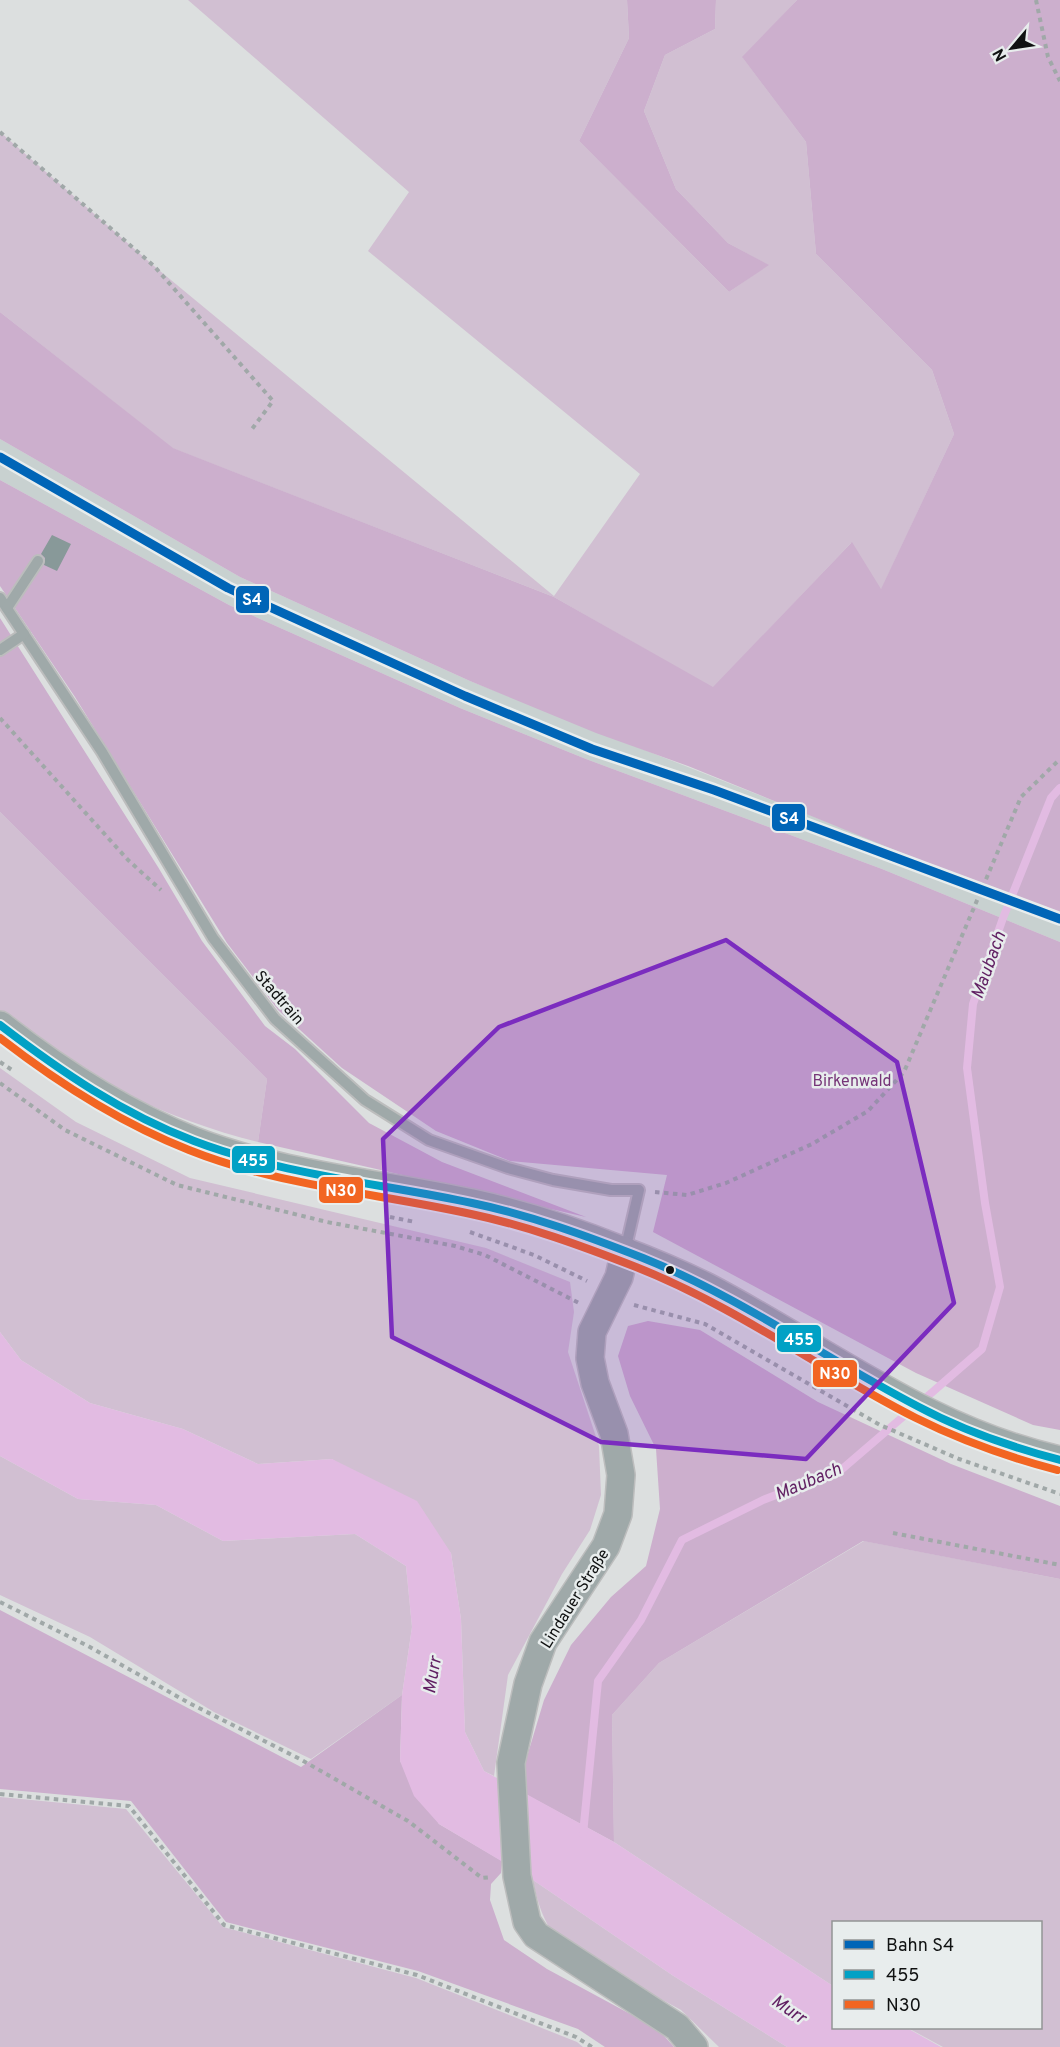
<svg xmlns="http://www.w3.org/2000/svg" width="1060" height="2047" viewBox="0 0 1060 2047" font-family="Overpass,sans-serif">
<rect width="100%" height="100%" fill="#dcdfdf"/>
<path fill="#c8d1d0" d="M0 439 240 577 470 681 1060 914V942L882 869 586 759 460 708 229 605 0 480Z"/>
<g fill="#d1bfd2">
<path d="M188 0H627L629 38 579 141 729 292 768 265 728 243 676 189 644 111 665 55 715 29 716 0H797L743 58 806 142 816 254 932 370 954 434 881 590 851 543 713 688 554 597 172 448 0 312V132L154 266 554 596 640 474 368 251 409 192Z"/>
<path d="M0 812 267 1079 258 1142C169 1120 67 1074 0 1010Z"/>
<path d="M0 1068 76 1122 190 1178 486 1248 570 1282 574 1312 568 1352 599 1446 601 1495 590 1530 562 1574 508 1675 494 1776 484 1771 465 1732 461 1619 451 1553 332 1459 258 1464 183 1429 90 1403 21 1360 0 1332Z"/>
<path d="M0 1456 78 1499 156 1505 223 1541 355 1534 406 1566 412 1627 402 1695 311 1759 214 1712 90 1637 0 1595Z"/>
<path d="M864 1541 1060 1579V2047H943L908 2028H1040V1922H834L833 1986 614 1842 612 1715 659 1663Z"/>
<path d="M0 1797 126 1809 223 1927 416 1978 577 2042 583 2047H0Z"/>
<path d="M533 1880 672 1975 787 2047H719L681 2010 563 1946C545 1926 538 1906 533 1880Z"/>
</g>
<g fill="#ccafcd">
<path d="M627 0H716L715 29 665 55 644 111 676 189 728 243 769 265 729 292 579 141 629 38Z"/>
<path d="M797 0H1060V917L688 766 596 733 470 681 240 577 0 439V312L173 448 554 597 713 687 852 542 881 589 954 434 932 370 816 254 806 142 742 57Z"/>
<path d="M0 480 229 605 460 708 586 759 882 869 1060 942V1430L1033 1425 916 1373 653 1232 667 1175 510 1161 436 1131 342 1068 278 1010 227 943 75 697 0 586Z"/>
<path d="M0 618 158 867 202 941 265 1026 295 1049 369 1123 442 1162 586 1217 258 1142 267 1079 0 812Z"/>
<path d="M648 1321 700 1330 818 1402 951 1464 1060 1506V1579L863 1541 659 1663 612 1715 614 1842 525 1794 523 1770 544 1700 571 1645 611 1597 646 1566 660 1509 656 1449 630 1396 618 1356 628 1326Z"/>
<path d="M0 1610 301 1767 402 1695 400 1761 439 1824 502 1861 501 1873 491 1884 490 1900 504 1940 547 1969 658 2029 674 2047H605L578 2029 418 1971 226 1922 131 1801 0 1789Z"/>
</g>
<path fill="#e2bbe2" d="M0 1332 21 1360 90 1403 183 1429 258 1464 332 1459 417 1501 451 1553 461 1619 465 1732 484 1771 614 1842 833 1986 834 2028H907L941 2047H787L672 1975 533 1880 439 1824 414 1796 400 1761 402 1695 412 1627 406 1566 355 1534 223 1541 156 1505 78 1499 0 1456Z"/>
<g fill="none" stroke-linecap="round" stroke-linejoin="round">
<g stroke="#e2bbe2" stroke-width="8">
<path d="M921 1402 982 1349 1000 1287 985 1203 967 1068 973 1004 1003 918 1051 798 1060 788"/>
<path d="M583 1834 598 1681 641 1620 682 1540 763 1500 841 1470 912 1409"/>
</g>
</g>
<path fill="#899" d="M52 535 71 544 57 571 44 565 45 558 41 554Z"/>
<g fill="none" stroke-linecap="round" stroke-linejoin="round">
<defs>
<g id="service">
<path d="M0 598 102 752 213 938 275 1019 365 1100 429 1140 508 1168 553 1180 611 1190H639L625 1251"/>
<path d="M7 608 38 561"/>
<path d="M0 650 24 634"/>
</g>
<g id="tertiary">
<path d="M0 1025C60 1072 123 1113 194 1141 283 1175 379 1183 472 1203 523 1214 572 1230 621 1250 650 1261 679 1273 707 1287 824 1348 928 1431 1060 1460"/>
<path d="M625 1251 619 1277 592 1332 590 1358 595 1383 614 1434 621 1475 618 1514 606 1546 543 1642 528 1684 511 1763 517 1876 527 1922 536 1935 677 2027 694 2047"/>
</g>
</defs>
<use href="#service" stroke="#bcbdbd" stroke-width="14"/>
<use href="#tertiary" stroke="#bcbdbd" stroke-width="30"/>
<g stroke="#a0a8a8" stroke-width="4" stroke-dasharray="4.5 4.5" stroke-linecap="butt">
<path d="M1036 0 1048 57 1060 81"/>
<path d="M0 132 154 266 273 401 252 429"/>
<path d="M0 718 128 860 161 890"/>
<path d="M0 1062 12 1070"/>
<path d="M0 1083 65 1130 177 1185 327 1222 455 1246 485 1255 579 1303"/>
<path d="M655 1192 687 1195 726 1183 812 1144 868 1111 904 1072 1021 797 1060 759"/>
<path d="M390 1217 415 1222"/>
<path d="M470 1232 534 1255 587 1281"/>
<path d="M634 1305 705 1324 880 1425 959 1459 1060 1494"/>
<path d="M893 1533 1060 1565"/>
<path d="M0 1602 88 1646 189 1703 300 1759 408 1821 482 1878 492 1877"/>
<path d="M0 1794 129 1806 224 1925 417 1975 576 2037 592 2047"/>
</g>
<use href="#service" stroke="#9fa9a9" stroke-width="10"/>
<use href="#tertiary" stroke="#9fa9a9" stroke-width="27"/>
<defs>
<path id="bus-1" d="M0 1025C60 1071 123 1114 194 1141 283 1175 379 1183 472 1203 530 1215 587 1236 643 1258 740 1297 826 1359 919 1407 964 1431 1011 1447 1060 1460"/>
<path id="bus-2" d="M0 1038C58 1083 120 1123 189 1150 279 1186 377 1193 471 1214 528 1226 582 1246 636 1267 735 1306 821 1370 916 1418 962 1441 1008 1457 1057 1470"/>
</defs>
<use href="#bus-1" stroke="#e8eded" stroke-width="12"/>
<use href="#bus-2" stroke="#e8eded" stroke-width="12"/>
<use href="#bus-1" stroke="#01a1c5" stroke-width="8"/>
<use href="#bus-2" stroke="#f26522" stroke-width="8"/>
<defs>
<path id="rail-1" d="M0 457 228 588 465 696 592 749 714 790 1060 919"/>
</defs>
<use href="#rail-1" stroke="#e8eded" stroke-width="14"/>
<use href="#rail-1" stroke="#0065b7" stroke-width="9"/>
</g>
<path fill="#7b2cbf" fill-opacity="0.2" stroke="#7b2cbf" stroke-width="4.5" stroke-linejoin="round" d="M726 940 897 1062 954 1303 806 1459 601 1442 392 1337 383 1139 499 1027Z"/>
<circle fill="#101212" stroke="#e8eded" stroke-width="2" cx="670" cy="1270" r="5"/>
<g text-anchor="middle" stroke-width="5" stroke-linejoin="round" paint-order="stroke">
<g font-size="16" fill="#101212" stroke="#e8eded">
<text transform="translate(280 997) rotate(49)" y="6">Stadtrain</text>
<text transform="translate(574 1598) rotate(-58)" y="6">Lindauer Straße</text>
</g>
<g font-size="16" fill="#753477" stroke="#e8eded">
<text x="852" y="1086">Birkenwald</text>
</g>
<g font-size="18" font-style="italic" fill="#601f62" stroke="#e8eded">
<text transform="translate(988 965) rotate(-70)" y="6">Maubach</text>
<text transform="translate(808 1481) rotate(-23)" y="6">Maubach</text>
<text transform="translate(432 1675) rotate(-80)" y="6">Murr</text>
<text transform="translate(789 2009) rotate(34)" y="6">Murr</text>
</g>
</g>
<g stroke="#e8eded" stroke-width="2">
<rect x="235" y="585" width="35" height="29" rx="6" fill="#0065b7"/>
<rect x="771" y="803" width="35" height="29" rx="6" fill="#0065b7"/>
<rect x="231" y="1145" width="45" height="29" rx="6" fill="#01a1c5"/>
<rect x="318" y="1176" width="46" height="28" rx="6" fill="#f26522"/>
<rect x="776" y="1324" width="46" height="29" rx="6" fill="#01a1c5"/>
<rect x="812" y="1359" width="46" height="29" rx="6" fill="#f26522"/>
</g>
<g font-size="16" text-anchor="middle" font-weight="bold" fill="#fff">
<text x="252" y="605">S4</text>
<text x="789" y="824">S4</text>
<text x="253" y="1166">455</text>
<text x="341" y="1196">N30</text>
<text x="799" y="1345">455</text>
<text x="835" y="1379">N30</text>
</g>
<rect x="832" y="1921" width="210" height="108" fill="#e8eded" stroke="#929595" stroke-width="1.5"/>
<rect x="844" y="1940" width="30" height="9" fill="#0065b7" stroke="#929595" stroke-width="1.5"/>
<text x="886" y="1951" font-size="18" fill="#101212">Bahn S4</text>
<rect x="844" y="1970" width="30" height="9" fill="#01a1c5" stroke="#929595" stroke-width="1.5"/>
<text x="886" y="1981" font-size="18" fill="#101212">455</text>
<rect x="844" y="2000" width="30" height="9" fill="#f26522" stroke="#929595" stroke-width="1.5"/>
<text x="886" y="2011" font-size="18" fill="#101212">N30</text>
<g transform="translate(1012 48) rotate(241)" stroke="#e8eded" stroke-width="4.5" paint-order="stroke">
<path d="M0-4.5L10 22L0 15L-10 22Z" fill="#101212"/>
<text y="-9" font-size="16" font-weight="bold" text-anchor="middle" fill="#101212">N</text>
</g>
</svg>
